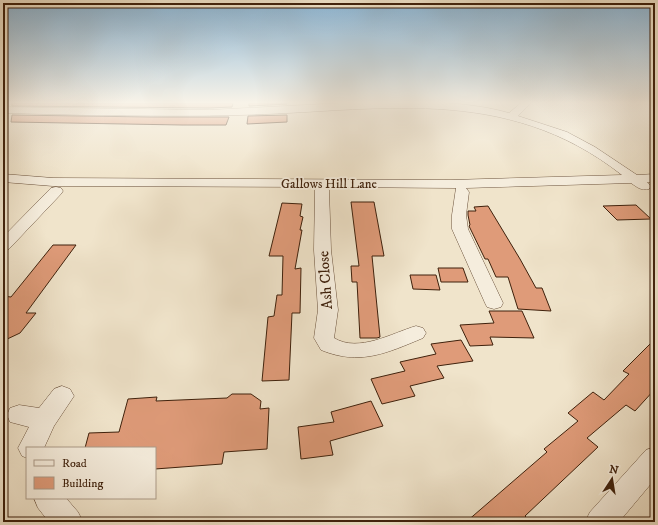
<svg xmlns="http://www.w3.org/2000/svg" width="658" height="525" viewBox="0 0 658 525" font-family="'IM FELL DW Pica',serif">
<rect width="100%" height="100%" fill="#f0e4cb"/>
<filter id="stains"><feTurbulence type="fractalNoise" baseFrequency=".005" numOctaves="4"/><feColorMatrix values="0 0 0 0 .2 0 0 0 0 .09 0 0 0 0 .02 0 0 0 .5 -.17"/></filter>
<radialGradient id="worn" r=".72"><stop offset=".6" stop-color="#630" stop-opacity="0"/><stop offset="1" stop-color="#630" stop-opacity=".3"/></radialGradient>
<g fill="#df9b79" stroke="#3f210c">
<path d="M12 103H233L232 107 209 108 12 106Z"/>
<path d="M249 103H287V104L249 106Z"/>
<path d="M12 115 150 117H229L226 125H182L11 122Z"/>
<path d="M287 115V122L247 124 248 116Z"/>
<path d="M351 202H374L384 256H372L380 337 377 338H360L357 282H352L351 266H359Z"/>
<path d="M282 203 302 204 300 216 303 217 300 230H302L295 269 301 268 300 313H292L289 380 262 381 268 317 274 316 277 295H282L283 256H269Z"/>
<path d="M636 205 651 219 617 220 603 206Z"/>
<path d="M488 206 520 259 536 288H542L551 311 518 309 508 277H496L488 259H485L469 226 470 225 468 215V211H476L474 207Z"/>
<path d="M53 245H76L26 313H36L20 333 3 341V296L11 297Z"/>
<path d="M438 268H463L468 282H441Z"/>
<path d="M410 275H436L440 290 413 289Z"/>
<path d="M489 311H522L534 338 490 337 493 345 470 346 460 325 494 323Z"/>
<path d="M655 339V389L635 411 626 405 587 438 598 447 525 516 531 522H466L547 452 544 449 578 421 568 413 593 392 604 400 629 374 623 371Z"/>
<path d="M461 340 473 361 437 366 444 378 410 386 415 396 382 404 371 379 405 371 400 362 436 354 431 344Z"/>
<path d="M232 394H251L261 401 260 409 269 408 267 449 224 452 222 464 155 469V448H85L89 433 119 432 128 399 157 397 156 401 227 398Z"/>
<path d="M371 401 383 426 330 441 333 455 301 459 298 427 334 422 331 412Z"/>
</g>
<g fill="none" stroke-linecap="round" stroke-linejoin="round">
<defs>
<g id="minor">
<path d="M343 103C398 103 456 98 509 113L521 103H531L518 116 567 132 595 147 637 175 655 174V182H647L651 186 649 189C641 191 637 187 631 183L466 188 469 192 466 215 468 229 503 303 501 307 494 309 487 307 485 303 452 229V215L456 188 327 187 329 190 331 250 338 310 334 338C359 353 392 333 416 326L423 328 426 333 423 338C387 353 360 366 321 350L314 338 318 310 314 250 315 190 317 187 53 186 3 182V174L53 178 451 180 622 175C504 82 376 112 239 115 160 117 82 115 3 113V107L209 110Z"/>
<path d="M56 187 61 188 63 191 61 194 9 249 3 251V237L51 188Z"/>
<path d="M62 386 70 389 74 396 54 426 44 448H27V458L22 456 18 448 29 427 10 422 7 415 10 408 19 405 39 408 54 389Z"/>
<path d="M655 447V479L619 522H585L590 512 646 450Z"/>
<path d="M34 498H66L78 512 83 522H49L38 508Z"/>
</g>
</defs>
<use href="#minor" stroke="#6b523c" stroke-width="1"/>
<use href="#minor" fill="#f5eddd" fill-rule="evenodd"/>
</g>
<linearGradient id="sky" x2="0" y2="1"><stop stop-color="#8bb7d8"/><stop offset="0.58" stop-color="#f8f3e8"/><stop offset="1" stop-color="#f8f3e8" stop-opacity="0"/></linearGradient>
<rect width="658" height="177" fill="url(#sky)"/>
<g text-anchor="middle" stroke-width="3.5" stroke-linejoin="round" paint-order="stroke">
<g font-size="13" fill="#3f210c" stroke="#f5eddd">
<text x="329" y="188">Gallows Hill Lane</text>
</g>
<g font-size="15" fill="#3f210c" stroke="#f5eddd">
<text transform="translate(325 280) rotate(-94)" y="5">Ash Close</text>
</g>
</g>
<rect width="658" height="525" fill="none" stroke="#f0e4cb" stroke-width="16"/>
<rect x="4" y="4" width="650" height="517" fill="none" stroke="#3f210c" stroke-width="2"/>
<rect x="8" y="8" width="642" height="509" fill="none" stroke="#3f210c"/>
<rect x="26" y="447" width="130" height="52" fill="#f5eddd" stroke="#ac9b89"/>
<rect x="34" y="460" width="20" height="6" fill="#f5eddd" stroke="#ac9b89"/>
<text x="62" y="467" font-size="12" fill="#3f210c">Road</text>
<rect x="34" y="477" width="20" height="12" fill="#df9b79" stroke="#ac9b89"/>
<text x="62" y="487" font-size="12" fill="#3f210c">Building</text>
<g transform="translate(612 479) rotate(12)" stroke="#f5eddd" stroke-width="3" paint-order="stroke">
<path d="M0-3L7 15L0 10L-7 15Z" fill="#3f210c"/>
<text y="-6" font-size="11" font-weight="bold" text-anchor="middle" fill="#3f210c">N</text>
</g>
<rect width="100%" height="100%" filter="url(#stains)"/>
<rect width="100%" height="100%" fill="url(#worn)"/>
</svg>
